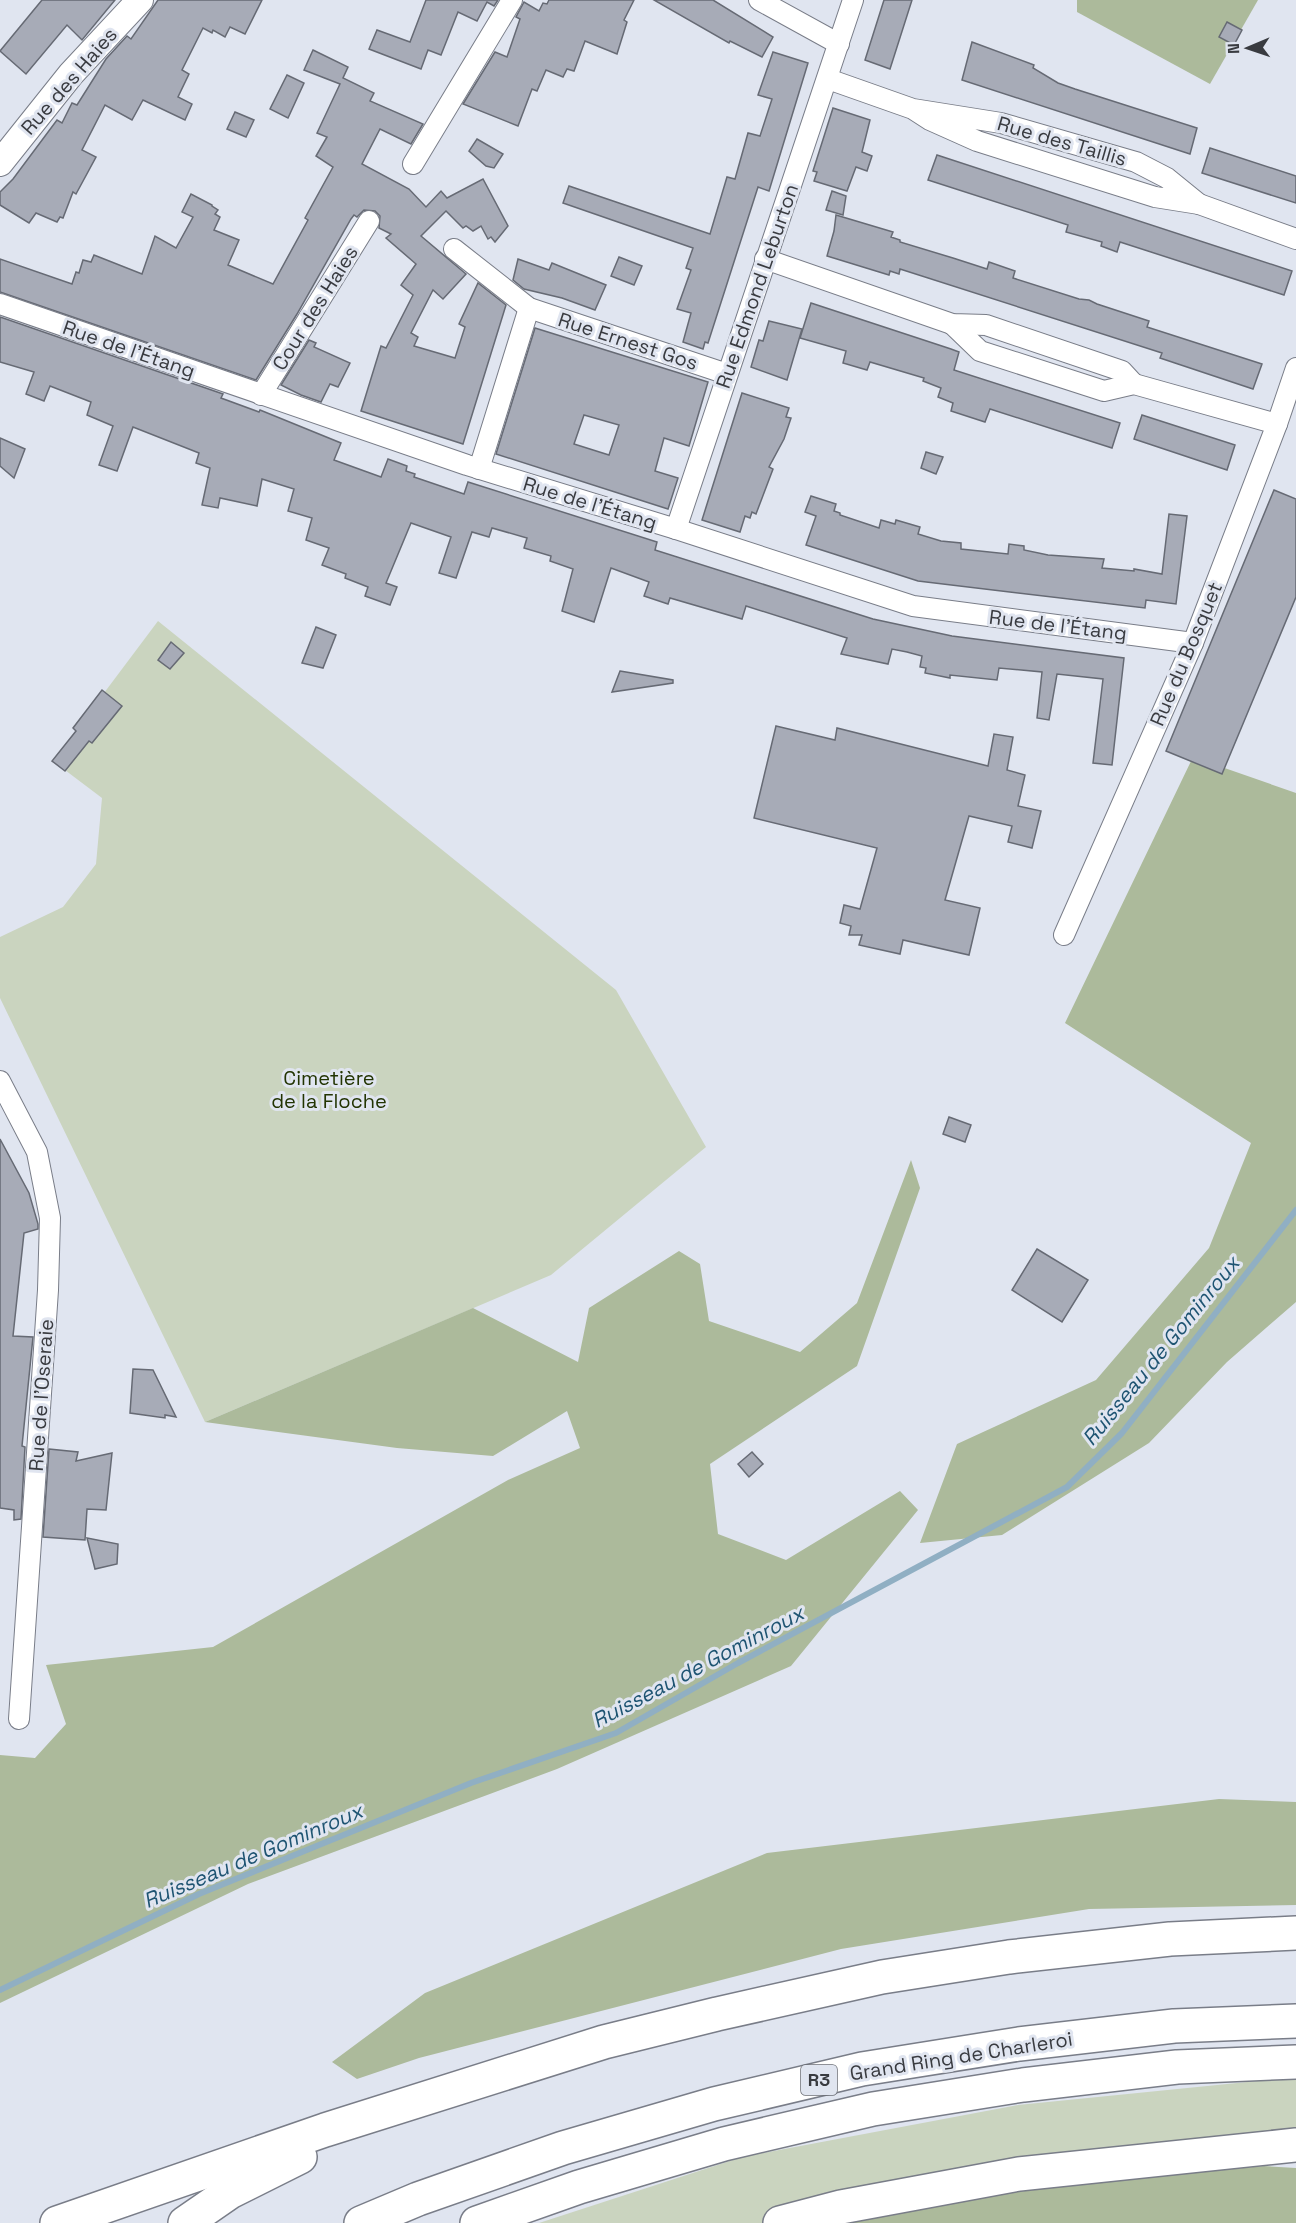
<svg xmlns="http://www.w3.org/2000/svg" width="1296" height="2223" viewBox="0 0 1296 2223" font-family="'Space Grotesk',sans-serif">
<rect width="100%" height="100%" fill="#e0e5f0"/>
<g fill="#cad4bf">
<path d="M158 621 616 990 706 1147 551 1275 205 1422 0 998V937L63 907 96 864 102 798 53 761Z"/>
<path d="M1296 2077V2136L911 2177 768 2223H539L742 2157 1018 2105Z"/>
</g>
<g fill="#acba9b">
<path d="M1077 0H1258L1210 84 1077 12Z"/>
<path d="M1193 757 1296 793V1302L1227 1362 1149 1443 1002 1535 920 1543 957 1444 1096 1380 1209 1248 1251 1143 1065 1023Z"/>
<path d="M911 1160 920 1188 857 1366 710 1464 718 1534 786 1560 900 1491 918 1510 791 1666 557 1769 248 1884 0 2003V1755L35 1758 66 1724 46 1665 213 1647 508 1480 580 1448 567 1411 493 1456 397 1448 205 1422 473 1308 578 1362 589 1308 679 1251 700 1264 709 1321 800 1352 857 1303Z"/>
<path d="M1219 1799 1296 1802V1905L1089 1909 841 1949 419 2058 357 2079 332 2062 425 1993 767 1853Z"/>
<path d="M1264 2166 1296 2168V2223H846L922 2203 1109 2181Z"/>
</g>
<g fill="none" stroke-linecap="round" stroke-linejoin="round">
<path stroke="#90afc3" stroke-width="6" d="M0 1990 199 1894 471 1783 616 1733 738 1663 1067 1487 1122 1433 1296 1210"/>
</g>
<g fill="#a7abb7" stroke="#666a74" stroke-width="1.5" fill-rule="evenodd">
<path d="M42 0H115L82 40 67 25 26 74 0 51Z"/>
<path d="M158 0H262L245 34 230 27 225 37 213 30 212 33 203 28 182 70 189 74 178 97 192 104 185 120 143 100 132 120 105 105 82 150 96 157 76 194 73 192 63 218 60 217 57 222 36 213 29 223 0 205V192L13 179 57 120 62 123 72 103 77 105 106 59 127 36 131 39Z"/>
<path d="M426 0H498L494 6 487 2 477 21 458 12 441 55 428 50 421 69 369 49 377 30 410 42Z"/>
<path d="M549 0H634L624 20 627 22 617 54 585 41 574 71 567 69 563 77 546 70 537 91 532 89 518 126 463 104 495 52 507 57 520 19 516 17 524 2 539 11 543 3 547 4Z"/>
<path d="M654 0H713L773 37 762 57 730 41 729 43Z"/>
<path d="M884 0H912L890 69 865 60Z"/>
<path d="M1227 22 1242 30 1234 45 1219 37Z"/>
<path d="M972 42 1034 65 1033 68 1058 83 1075 89 1197 128 1190 154 962 80Z"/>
<path d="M313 50 348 67 343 78 374 93 370 101 423 124 411 144 380 129 362 164 409 189 426 207 441 191 447 198 483 179 508 226 495 242 491 237 488 239 481 226 473 231 466 226 463 228 446 211 421 236 466 274 443 299 433 290 411 333 418 337 414 346 455 358 465 327 459 324 478 283 506 305 463 444 361 411 381 346 386 348 413 295 401 285 416 264 386 238 391 234 379 228 380 216 375 211 364 210 357 217 354 215 351 219 297 314 256 380 0 292V259L72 284 76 272 79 273 83 260 91 262 94 255 142 274 155 236 176 248 193 217 182 212 191 194 212 205V206L218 210 215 214 220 217 214 230 239 240 228 265 273 284 308 220 305 218 333 167 316 156 327 137 317 133 340 84 304 70Z"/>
<path d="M773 52 808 63 769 191 758 187 708 343 705 342 703 349 683 342 691 313 677 309 691 270 686 268 693 248 563 203 569 186 710 234 727 177 735 179 748 133 760 136 772 99 758 95Z"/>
<path d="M287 75 304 83 288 118 270 109Z"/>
<path d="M833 108 870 120 862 152 872 156 867 171 856 167 847 191 814 181 817 172 813 171Z"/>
<path d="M235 112 254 120 246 137 227 129Z"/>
<path d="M477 139 503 154 494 168 486 166 469 151Z"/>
<path d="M1210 148 1296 176V203L1202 173Z"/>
<path d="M937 155 1292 271 1284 295 1120 242 1117 252 1101 246 1102 242 1066 232 1068 225 928 180Z"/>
<path d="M832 191 846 196 843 215 826 210Z"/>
<path d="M836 215 893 232 891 237 900 240V242L953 258 987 269 989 262 1015 271 1013 278 1079 299 1089 300 1097 304 1149 321 1147 327 1262 364 1253 389 1160 358 1162 353 900 269 899 274 890 271 889 275 827 256 834 231Z"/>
<path d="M619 257 642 266 634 285 611 276Z"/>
<path d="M518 259 549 270 552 263 606 285 595 310 562 298 524 289 513 280Z"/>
<path d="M811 303 951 349 959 352 954 370 1120 423 1112 448 990 409 985 422 951 411 953 403 938 397 941 388 923 381 924 378 870 362 867 370 843 363 846 351 800 338Z"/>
<path d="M0 317 223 394 221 398 259 412 260 410 341 443 334 460 381 477 388 459 407 466 406 471 415 474 414 477 464 494 468 482 657 542 655 550 873 619 952 636 1124 658 1112 765 1093 763 1103 679 1057 674 1049 720 1037 718 1042 672 999 668 997 680 950 675V678L925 673 926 668 920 667 922 656 907 652 892 649 888 664 841 654 847 638 746 606 742 619 670 598 668 604 644 596 649 582 611 568 594 622 562 611 573 569 550 561 551 556 524 548 527 538 492 528 489 537 472 532 456 578 439 573 451 537 411 523 386 583 397 587 390 605 365 596 368 587 345 578 346 574 322 565 329 548 306 540 312 518 288 511 294 489 262 479 257 506 220 498 218 508 202 505 210 468 196 463 199 453 133 427 117 471 99 465 113 426 87 415 91 402 50 386 44 401 26 394 34 372 0 362Z"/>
<path d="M769 321 802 329 787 380 751 367 759 340 763 341Z"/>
<path d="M535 328 708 382 689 446 664 438 655 471 678 478 668 509 496 454ZM584 415 619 425 609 455 574 444Z"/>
<path d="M309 340 316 343 314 347 350 363 338 387 330 384 321 402 301 395 281 385Z"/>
<path d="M742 393 789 408 786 417 791 418 784 439 769 467 773 469 756 514 752 512 750 518 745 516 740 532 702 520Z"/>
<path d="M1142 415 1235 445 1227 470 1134 439Z"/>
<path d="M0 438 25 449 14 478 0 466Z"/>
<path d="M926 452 943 457 936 474 921 468Z"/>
<path d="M1274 490 1296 499V597L1222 774 1166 751Z"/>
<path d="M811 496 836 504 834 511 840 513V515L879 528 881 520 895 524 896 520 920 527 918 534 941 541 961 543V549L1008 554 1009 544 1024 546V550L1048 555 1104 559 1102 568 1134 571V569L1162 574 1169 514 1187 516 1176 604 1146 600 1145 608 918 581 806 545 816 516 805 512Z"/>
<path d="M316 627 336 635 323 668 302 663Z"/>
<path d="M171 642 184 653 170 669 158 660Z"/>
<path d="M620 671 673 680V683L612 692Z"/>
<path d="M102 690 122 706 92 743 89 741 65 771 52 761 76 731 73 728Z"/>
<path d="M776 726 835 740 837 728 988 766 994 734 1013 737 1007 770 1025 775 1018 806 1041 811 1032 848 1008 842 1012 826 969 816 945 900 980 908 969 955 903 940 900 954 859 945 862 935H849L851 926 840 923 844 905 860 909 877 848 754 818Z"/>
<path d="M949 1117 971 1125 965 1142 943 1134Z"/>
<path d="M0 1139 29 1193 38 1224V1229L24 1233 13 1336 33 1337 22 1446 25 1447 21 1519 14 1520V1510L0 1508Z"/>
<path d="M1037 1249 1088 1280 1062 1322 1012 1290Z"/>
<path d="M133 1369 153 1370 176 1417 165 1415V1418L130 1413Z"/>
<path d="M49 1449 78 1452 76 1461 112 1453 106 1510 87 1509 85 1540 43 1537Z"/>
<path d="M752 1452 763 1464 749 1477 738 1464Z"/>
<path d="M87 1538 118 1544 117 1564 95 1569Z"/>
</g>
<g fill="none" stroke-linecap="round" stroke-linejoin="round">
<defs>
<g id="minor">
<path d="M759 0 839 44"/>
<path d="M828 79 913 109 1001 123 1136 162 1167 178 1199 204 1155 197 977 141 930 120 913 109"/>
<path d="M413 164 512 0"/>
<path d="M1199 204 1296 239"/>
<path d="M454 249 529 308 727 374"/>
<path d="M765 259 952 324 986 325 1122 371 1134 384"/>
<path d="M0 304 467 465 676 529 913 606 1193 643"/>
<path d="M952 324 980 351 1104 391 1134 384 1277 424"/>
<path d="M261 395 369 221"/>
<path d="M479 469 529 308"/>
<path d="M676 529 853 0"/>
<path d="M1064 935 1193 643 1277 424 1296 368"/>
<path d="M0 1081 37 1152 50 1218 48 1290 19 1719"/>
</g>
<path id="tertiary" d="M0 163 71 74 140 0"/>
<g id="motorway">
<path d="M57 2223 325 2130 604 2042 717 2014 882 1977 1009 1957 1170 1939 1296 1933"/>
<path d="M185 2223 230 2192 300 2157"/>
<path d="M361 2223 418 2199 563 2148 714 2104 862 2069 1019 2044 1174 2026 1296 2021"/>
<path d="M477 2223 579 2187 724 2144 873 2109 1023 2085 1177 2067 1296 2062"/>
<path d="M780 2223 841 2207 1019 2174 1296 2145"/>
</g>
</defs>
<use href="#minor" stroke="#797d88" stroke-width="22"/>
<use href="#tertiary" stroke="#797d88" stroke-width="28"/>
<use href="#motorway" stroke="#797d88" stroke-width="36"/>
<use href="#minor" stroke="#fff" stroke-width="20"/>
<use href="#tertiary" stroke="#fff" stroke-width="26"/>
<use href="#motorway" stroke="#fff" stroke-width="33"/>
</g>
<g text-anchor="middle" stroke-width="6" stroke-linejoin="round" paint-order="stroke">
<rect fill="#e0e5f0" stroke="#6b6e75" stroke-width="1.5" x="801" y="2065" width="36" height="30" rx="4.5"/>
<g font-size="18" font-weight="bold" fill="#393b40">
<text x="819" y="2086">R3</text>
</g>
<g font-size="20" fill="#393b40" stroke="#e0e5f0">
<text transform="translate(69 81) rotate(-49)" y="7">Rue des Haies</text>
<text transform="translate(1062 141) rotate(16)" y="7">Rue des Taillis</text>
<text transform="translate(757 286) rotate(-71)" y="7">Rue Edmond Leburton</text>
<text transform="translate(315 308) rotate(-58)" y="7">Cour des Haies</text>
<text transform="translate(628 341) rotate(18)" y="7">Rue Ernest Gos</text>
<text transform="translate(129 349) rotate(19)" y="7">Rue de l'Étang</text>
<text transform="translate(590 503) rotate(17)" y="7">Rue de l'Étang</text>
<text transform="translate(1058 625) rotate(7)" y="7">Rue de l'Étang</text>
<text transform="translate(1186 654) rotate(-67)" y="7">Rue du Bosquet</text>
<text transform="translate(41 1395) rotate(-86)" y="7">Rue de l'Oseraie</text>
<text transform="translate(961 2056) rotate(-9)" y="7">Grand Ring de Charleroi</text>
</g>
<g font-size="20" fill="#223402" stroke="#e0e5f0">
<text x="329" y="1085">Cimetière<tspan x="329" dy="23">de la Floche</tspan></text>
</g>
<g font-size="21" font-style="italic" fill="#1e5472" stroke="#e0e5f0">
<text transform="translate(1161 1351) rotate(-51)" y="7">Ruisseau de Gominroux</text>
<text transform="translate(698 1667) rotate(-28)" y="7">Ruisseau de Gominroux</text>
<text transform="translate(253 1856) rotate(-23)" y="7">Ruisseau de Gominroux</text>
</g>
</g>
<g transform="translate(1248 48) rotate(268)" stroke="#e0e5f0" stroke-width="4.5" paint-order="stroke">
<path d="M0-4.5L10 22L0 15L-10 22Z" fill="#393b40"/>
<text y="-9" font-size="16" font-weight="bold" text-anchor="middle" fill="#393b40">N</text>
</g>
</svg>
